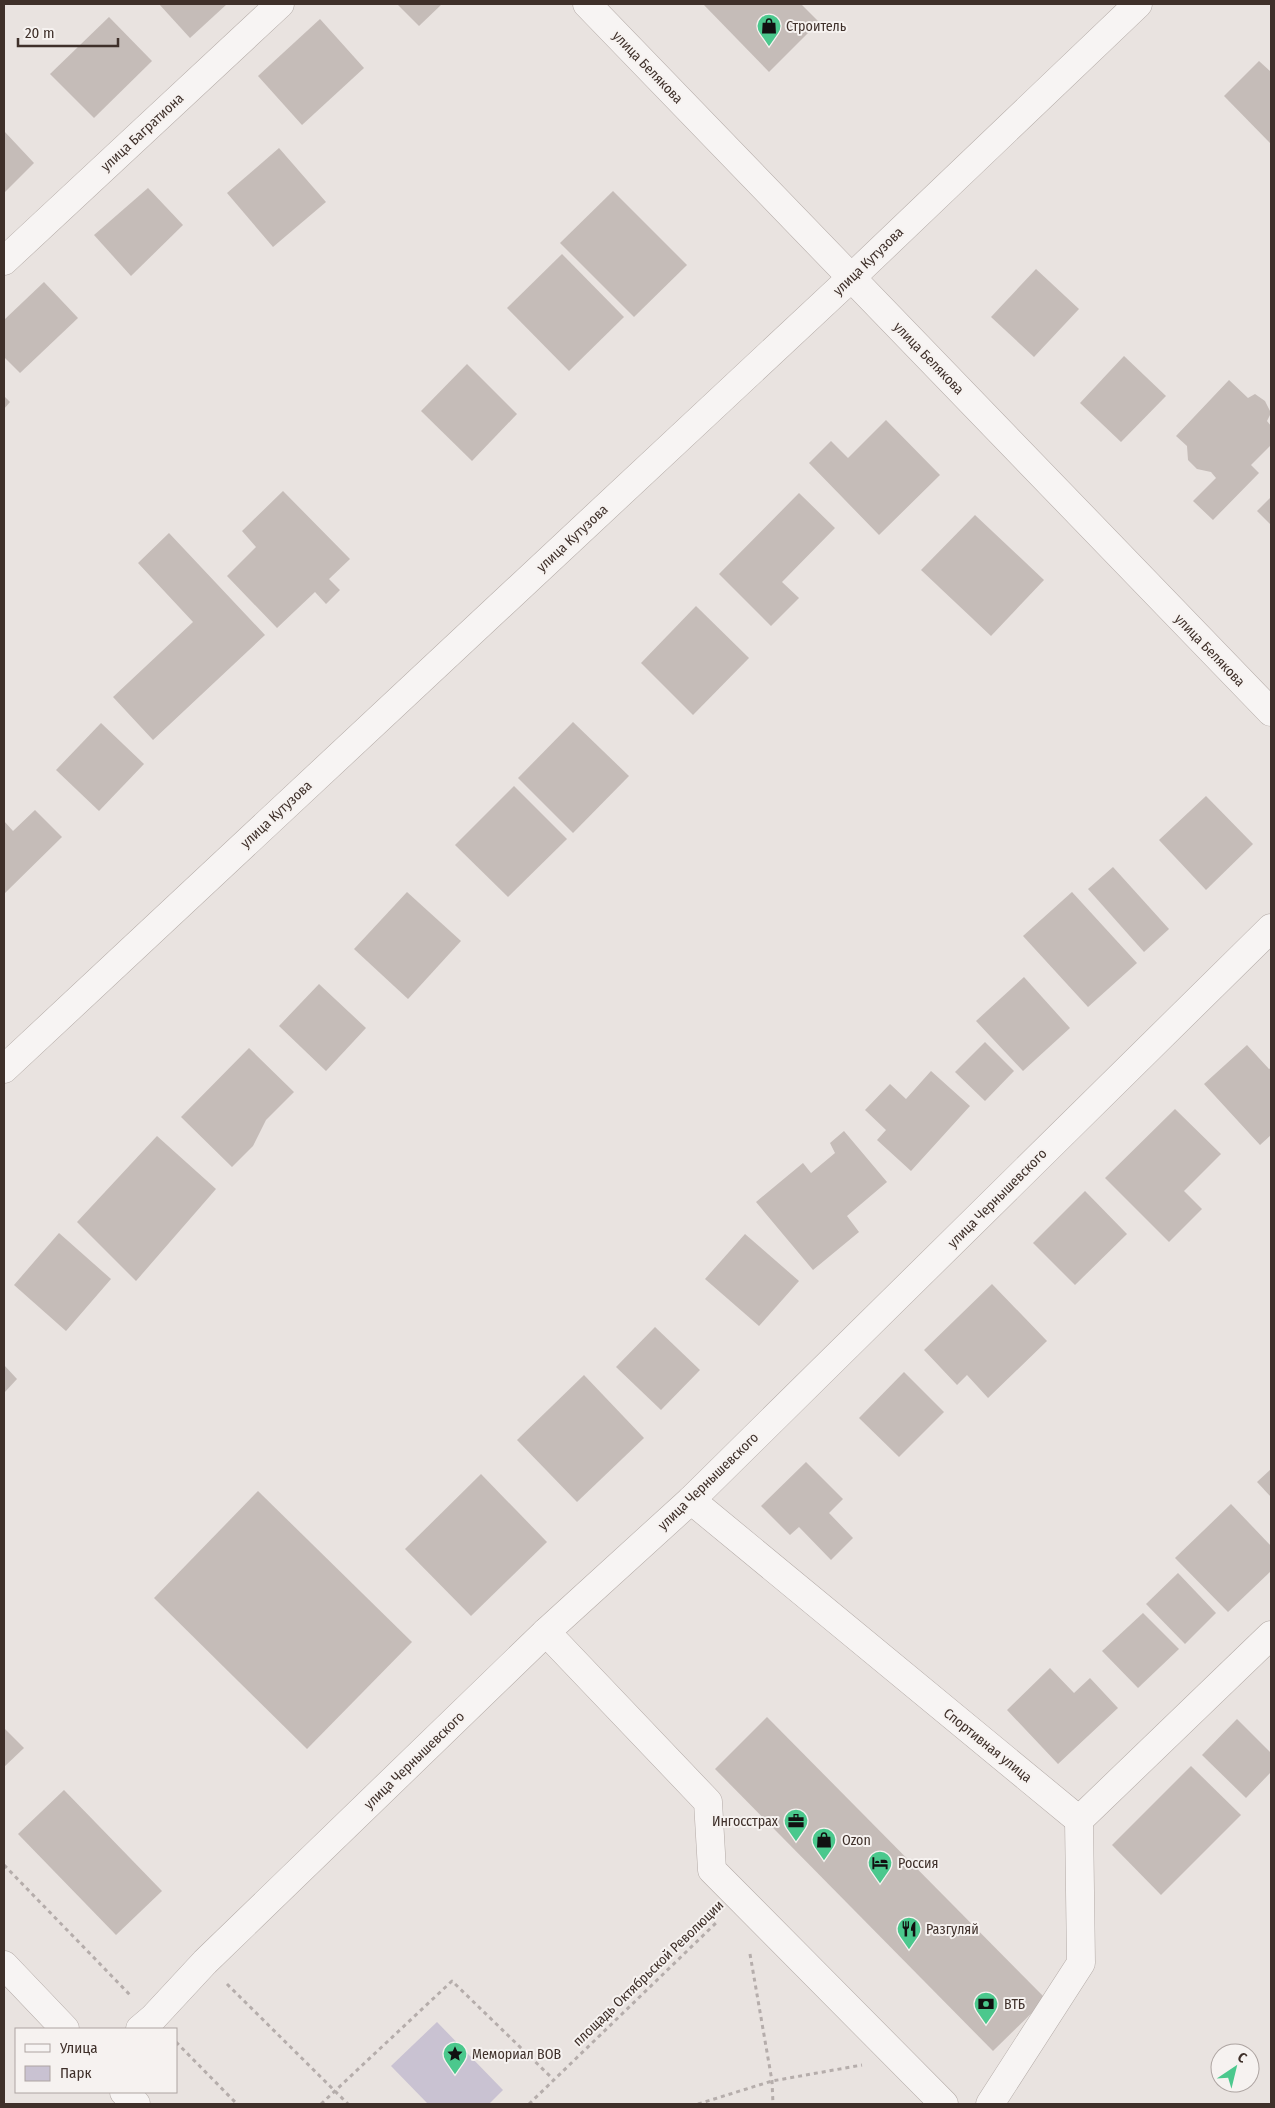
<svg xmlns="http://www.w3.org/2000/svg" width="1275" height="2108" viewBox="0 0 1275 2108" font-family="'Fira Sans Condensed',sans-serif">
<rect width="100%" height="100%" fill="#e9e3e0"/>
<path fill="#c9c2d2" d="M437 2022 503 2090 489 2104H428L391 2066Z"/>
<g fill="#c5bcb8">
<path d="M159 4H227L190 38Z"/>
<path d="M397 4H442L419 26Z"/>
<path d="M703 4H801L819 22 769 72Z"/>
<path d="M109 17 152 61 94 118 50 74Z"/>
<path d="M320 19 364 68 302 125 258 76Z"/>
<path d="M1259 61 1271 72 1270 143 1224 96Z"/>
<path d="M4 131 34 163 4 193Z"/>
<path d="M279 148 326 202 273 247 227 193Z"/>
<path d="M148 188 183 225 131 276 94 235Z"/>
<path d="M613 191 687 265 634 317 560 243Z"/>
<path d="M562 254 624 317 569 371 507 308Z"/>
<path d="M1036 269 1079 309 1034 357 991 317Z"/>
<path d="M44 282 78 318 20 373 4 357V320Z"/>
<path d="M1124 356 1166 396 1121 442 1080 403Z"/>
<path d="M467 364 517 414 472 461 421 411Z"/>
<path d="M1229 380 1248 398 1255 394 1265 401 1271 413 1267 421 1271 426V445L1251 465 1259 473 1213 520 1193 501 1216 478 1211 472 1197 469 1188 460 1187 446 1176 436Z"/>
<path d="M4 396 10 402 4 409Z"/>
<path d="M886 420 940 475 879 535 809 463 831 441 848 458Z"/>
<path d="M283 491 350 559 329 579 340 590 326 604 315 592 277 628 227 576 256 547 242 531Z"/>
<path d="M799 493 835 528 782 582 799 598 771 626 719 574Z"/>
<path d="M1271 497V525L1257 511Z"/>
<path d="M975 515 1044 580 991 636 921 570Z"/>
<path d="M169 533 265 635 153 740 113 697 193 622 138 563Z"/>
<path d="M696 606 749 658 693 715 641 663Z"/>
<path d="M573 722 629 776 573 833 518 778Z"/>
<path d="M101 723 144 764 99 811 56 770Z"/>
<path d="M514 786 567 839 508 897 455 845Z"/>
<path d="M1206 796 1253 844 1206 890 1159 840Z"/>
<path d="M35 810 62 837 4 894V821L13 831Z"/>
<path d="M1113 867 1169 929 1144 952 1088 889Z"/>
<path d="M407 892 461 941 408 999 354 949Z"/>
<path d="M1072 892 1137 963 1088 1007 1023 936Z"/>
<path d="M1024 977 1070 1028 1023 1071 976 1021Z"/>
<path d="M319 984 366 1028 326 1071 279 1026Z"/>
<path d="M985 1042 1014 1071 985 1101 955 1072Z"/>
<path d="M1247 1045 1269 1069 1271 1068V1135L1260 1145 1204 1084Z"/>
<path d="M249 1048 294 1092 266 1120 253 1146 232 1167 181 1117Z"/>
<path d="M931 1071 970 1106 911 1171 877 1140 886 1130 865 1110 890 1084 906 1099Z"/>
<path d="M1175 1109 1221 1154 1184 1191 1202 1209 1169 1242 1105 1178Z"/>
<path d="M844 1131 887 1182 847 1216 859 1232 813 1270 756 1202 803 1163 811 1173 835 1153 830 1143Z"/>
<path d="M157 1136 216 1189 136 1281 77 1222Z"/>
<path d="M1085 1191 1127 1234 1075 1285 1033 1243Z"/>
<path d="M59 1233 111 1279 66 1331 14 1285Z"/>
<path d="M745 1234 799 1281 759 1326 705 1279Z"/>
<path d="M992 1284 1047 1341 988 1398 967 1375 957 1385 924 1350Z"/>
<path d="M655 1327 700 1370 661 1410 616 1367Z"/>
<path d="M4 1365 17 1379 4 1393Z"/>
<path d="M904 1372 944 1412 899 1457 859 1418Z"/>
<path d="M584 1375 644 1438 577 1502 517 1440Z"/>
<path d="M806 1462 843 1499 829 1513 853 1538 831 1560 799 1527 790 1535 761 1506Z"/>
<path d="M1271 1469V1497L1257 1482Z"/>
<path d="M481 1474 547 1542 471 1616 405 1549Z"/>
<path d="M258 1491 412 1642 307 1749 154 1598Z"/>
<path d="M1231 1504 1271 1546V1571L1228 1612 1175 1558Z"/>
<path d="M1178 1573 1216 1613 1185 1644 1146 1604Z"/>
<path d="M1143 1613 1179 1649 1138 1688 1102 1651Z"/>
<path d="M1050 1668 1074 1693 1090 1678 1118 1708 1058 1764 1007 1710Z"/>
<path d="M767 1717 1046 1999 993 2051 715 1769Z"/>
<path d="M1237 1719 1271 1753V1772L1246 1798 1202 1755Z"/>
<path d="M4 1728 24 1748 4 1767Z"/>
<path d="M1191 1766 1241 1815 1161 1895 1112 1845Z"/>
<path d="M64 1790 162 1891 116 1935 18 1834Z"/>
</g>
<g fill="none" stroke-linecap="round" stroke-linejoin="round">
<defs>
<g id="minor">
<path d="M587 4 1271 712"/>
<path d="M4 261 280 4"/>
<path d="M4 1069 851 278 1138 4"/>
<path d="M691 1500 1079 1820 1271 1635"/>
<path d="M546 1632 708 1802 712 1870 944 2104"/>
<path d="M4 1965 65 2029"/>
<path d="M140 2029 153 2018 205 1962 546 1632 691 1500 1271 928"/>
<path d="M124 2092 136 2104"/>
<path d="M990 2104 1081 1963 1079 1820"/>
</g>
</defs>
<use href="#minor" stroke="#b3aaa6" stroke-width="29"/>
<g stroke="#b5adab" stroke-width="3" stroke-dasharray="4 4" stroke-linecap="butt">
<path d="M4 1865 132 1997"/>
<path d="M750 1954 772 2081 773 2104"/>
<path d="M227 1984 348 2104"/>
<path d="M176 2042 237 2104"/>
<path d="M321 2104 452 1981 553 2079"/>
<path d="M529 2104 718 1921"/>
<path d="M698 2104 772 2081 862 2065"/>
</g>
<use href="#minor" stroke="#f7f4f3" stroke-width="28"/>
</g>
<defs>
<symbol id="shop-pin" viewBox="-11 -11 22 30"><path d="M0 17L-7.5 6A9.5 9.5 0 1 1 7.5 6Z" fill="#4bc88d" stroke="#f6f2f0"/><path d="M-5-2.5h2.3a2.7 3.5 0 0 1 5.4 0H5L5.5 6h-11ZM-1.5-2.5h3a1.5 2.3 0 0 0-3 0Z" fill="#111"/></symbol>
<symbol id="office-pin" viewBox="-11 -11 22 30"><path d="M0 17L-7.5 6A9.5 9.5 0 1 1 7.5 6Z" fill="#4bc88d" stroke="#f6f2f0"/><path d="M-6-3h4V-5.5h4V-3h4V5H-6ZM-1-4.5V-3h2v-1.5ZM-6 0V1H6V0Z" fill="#111"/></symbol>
<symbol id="hotel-pin" viewBox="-11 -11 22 30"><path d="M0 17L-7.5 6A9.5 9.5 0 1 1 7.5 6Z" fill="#4bc88d" stroke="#f6f2f0"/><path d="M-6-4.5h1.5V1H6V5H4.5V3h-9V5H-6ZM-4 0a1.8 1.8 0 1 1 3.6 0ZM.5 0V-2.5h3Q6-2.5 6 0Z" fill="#111"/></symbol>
<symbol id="restaurant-pin" viewBox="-11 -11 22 30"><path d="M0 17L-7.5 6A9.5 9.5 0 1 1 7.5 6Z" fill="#4bc88d" stroke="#f6f2f0"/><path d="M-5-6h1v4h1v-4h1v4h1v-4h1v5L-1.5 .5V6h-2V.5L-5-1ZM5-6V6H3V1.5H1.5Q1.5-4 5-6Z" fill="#111"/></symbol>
<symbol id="bank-pin" viewBox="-11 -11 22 30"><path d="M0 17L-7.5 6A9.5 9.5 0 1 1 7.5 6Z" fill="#4bc88d" stroke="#f6f2f0"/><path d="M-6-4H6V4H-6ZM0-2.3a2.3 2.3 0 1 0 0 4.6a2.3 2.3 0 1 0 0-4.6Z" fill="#111"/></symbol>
<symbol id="sight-pin" viewBox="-11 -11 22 30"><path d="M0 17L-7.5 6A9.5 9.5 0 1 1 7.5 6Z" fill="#4bc88d" stroke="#f6f2f0"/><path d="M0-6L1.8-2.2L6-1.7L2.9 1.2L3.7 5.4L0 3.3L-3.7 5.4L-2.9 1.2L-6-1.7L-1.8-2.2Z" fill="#111"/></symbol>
</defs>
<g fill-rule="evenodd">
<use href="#shop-pin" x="755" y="12" width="28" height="38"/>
<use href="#office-pin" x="782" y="1807" width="28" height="38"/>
<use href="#shop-pin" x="810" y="1826" width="28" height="38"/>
<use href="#hotel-pin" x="866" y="1849" width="28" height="38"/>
<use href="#restaurant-pin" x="895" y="1915" width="28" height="38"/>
<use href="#bank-pin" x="972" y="1990" width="28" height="38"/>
<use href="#sight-pin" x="441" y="2040" width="28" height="38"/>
</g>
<g text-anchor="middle" stroke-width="4" stroke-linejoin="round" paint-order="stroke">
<g font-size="14" fill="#3f302a" stroke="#f6f2f0" text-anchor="start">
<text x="786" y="31">Строитель</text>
<text x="778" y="1826" text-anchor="end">Ингосстрах</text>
<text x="842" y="1845">Ozon</text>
<text x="898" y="1868">Россия</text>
<text x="926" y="1934">Разгуляй</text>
<text x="1004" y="2009">ВТБ</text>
<text x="472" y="2059">Мемориал ВОВ</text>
</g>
<g font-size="14" fill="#3f302a" stroke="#f6f2f0">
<text transform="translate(648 67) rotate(46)" y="5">улица Белякова</text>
<text transform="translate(142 132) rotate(-43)" y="5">улица Багратиона</text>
<text transform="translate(868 261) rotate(-44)" y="5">улица Кутузова</text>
<text transform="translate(929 358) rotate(46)" y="5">улица Белякова</text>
<text transform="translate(572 538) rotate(-43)" y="5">улица Кутузова</text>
<text transform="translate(1210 650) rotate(46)" y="5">улица Белякова</text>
<text transform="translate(276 814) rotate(-43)" y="5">улица Кутузова</text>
<text transform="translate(997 1198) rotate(-45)" y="5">улица Чернышевского</text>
<text transform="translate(708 1481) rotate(-44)" y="5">улица Чернышевского</text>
<text transform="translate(988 1745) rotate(39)" y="5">Спортивная улица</text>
<text transform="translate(414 1760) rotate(-44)" y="5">улица Чернышевского</text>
<text transform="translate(648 1973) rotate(-44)" y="5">площадь Октябрьской Революции</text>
</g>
</g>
<rect width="1275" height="2108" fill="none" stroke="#3f302a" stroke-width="10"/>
<rect x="15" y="2028" width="162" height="65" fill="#f6f2f0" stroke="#ada4a1"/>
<rect x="25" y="2044" width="25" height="8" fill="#f7f4f3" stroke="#ada4a1"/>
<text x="60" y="2053" font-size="15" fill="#3f302a">Улица</text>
<rect x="25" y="2066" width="25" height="15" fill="#c9c2d2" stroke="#ada4a1"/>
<text x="60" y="2078" font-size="15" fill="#3f302a">Парк</text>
<g transform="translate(1235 2068) rotate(35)"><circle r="24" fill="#f6f2f0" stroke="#ada4a1"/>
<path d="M0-4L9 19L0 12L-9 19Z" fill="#4bc88d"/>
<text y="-8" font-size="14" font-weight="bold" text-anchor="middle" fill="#3f302a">С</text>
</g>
<path d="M18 38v8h100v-8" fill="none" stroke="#3f302a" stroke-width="2.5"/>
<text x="25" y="38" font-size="15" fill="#3f302a" stroke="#f6f2f0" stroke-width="4" paint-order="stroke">20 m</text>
</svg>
